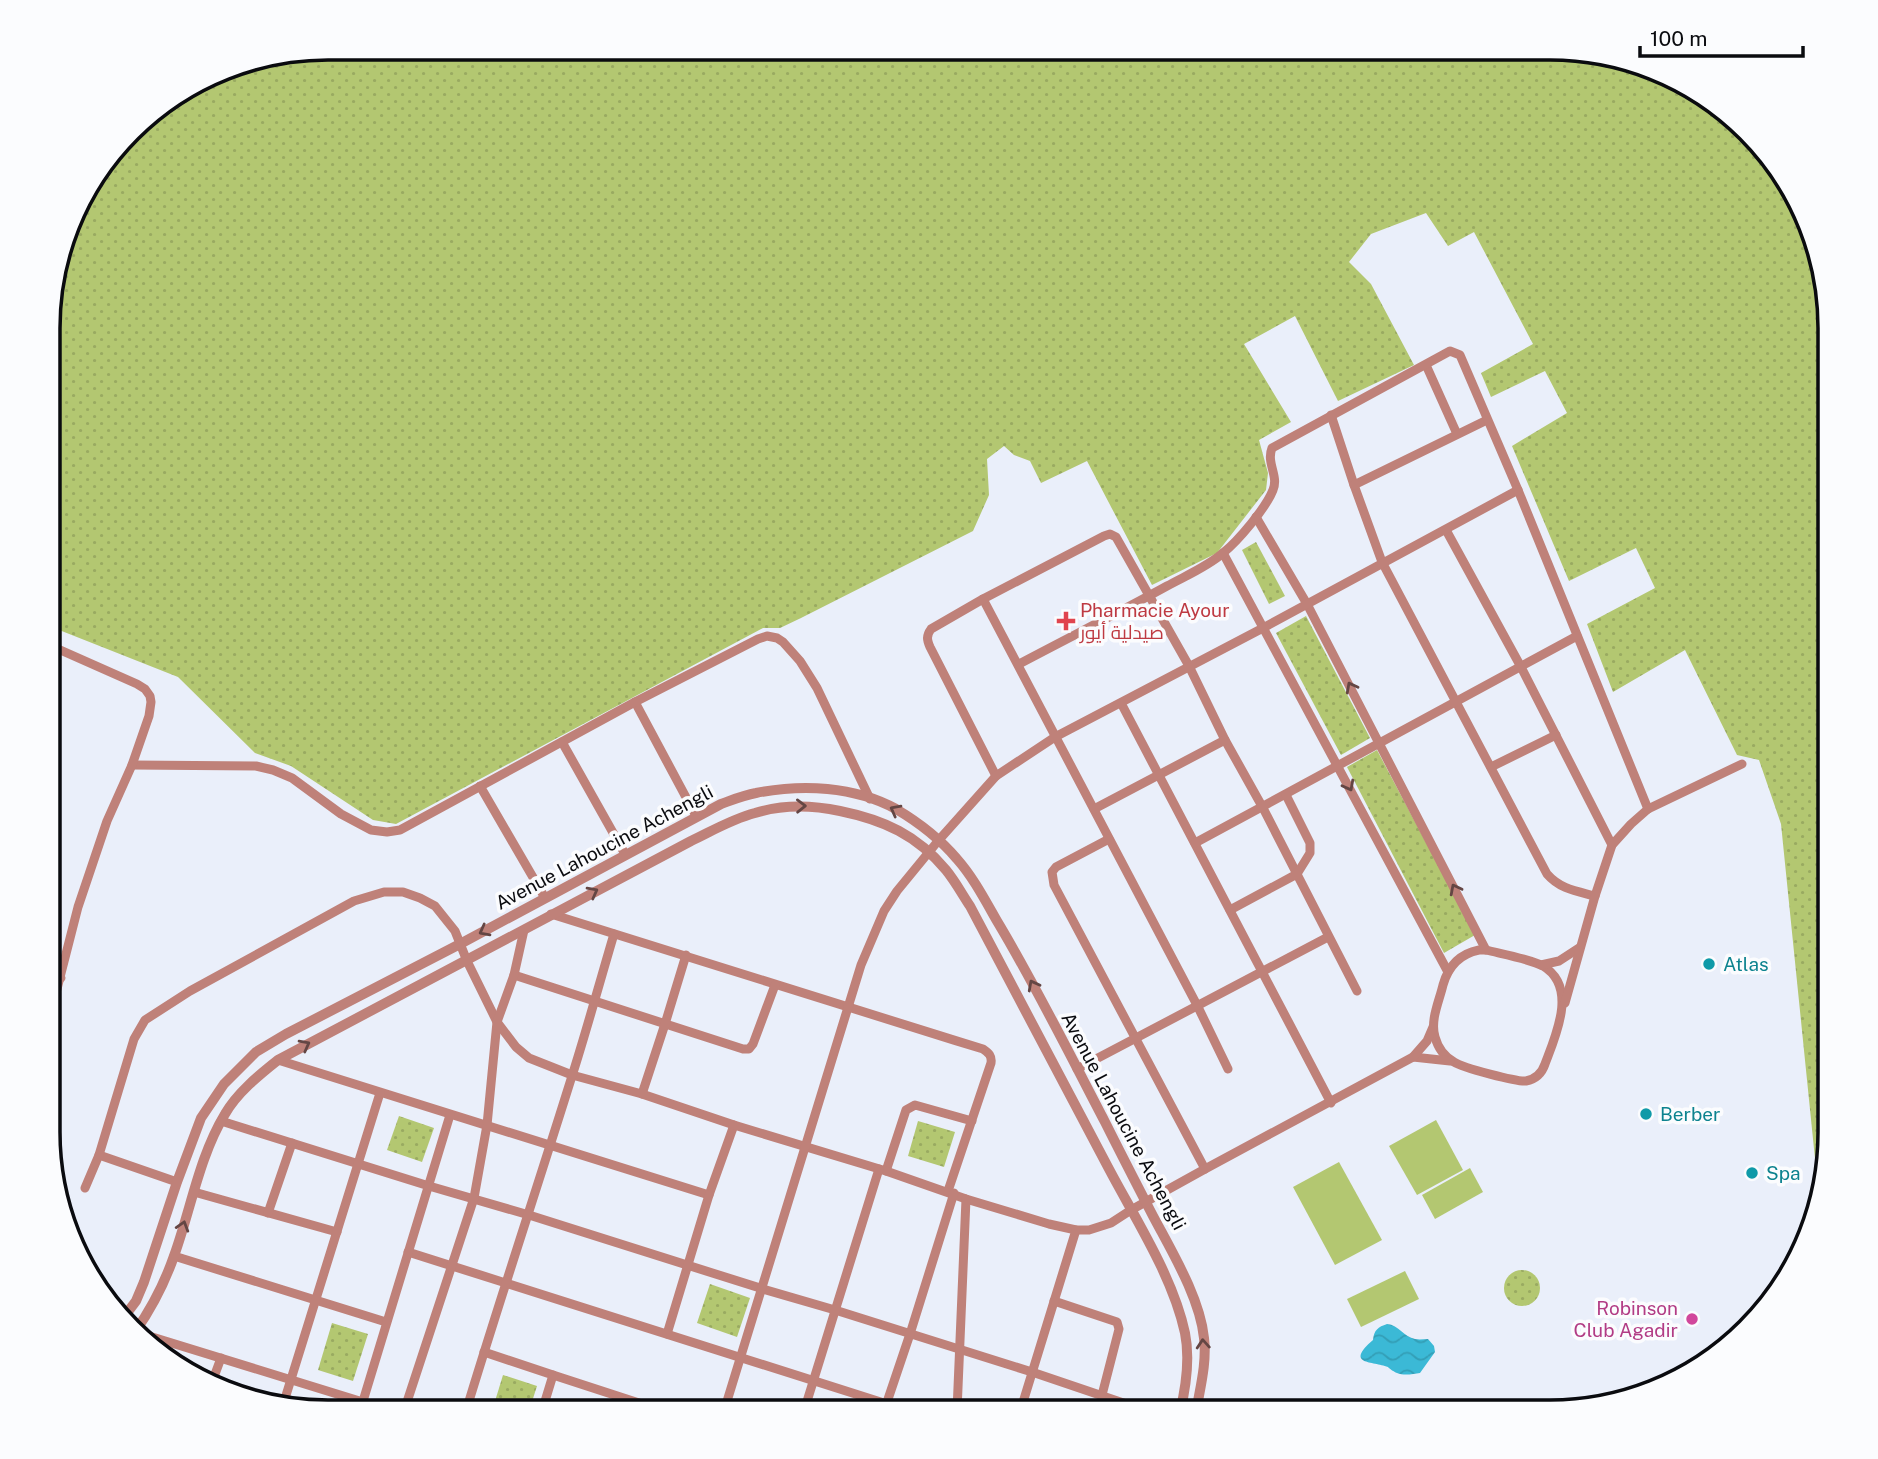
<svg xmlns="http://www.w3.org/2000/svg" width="1878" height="1459" viewBox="0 0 1878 1459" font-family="'Public Sans',Cairo,sans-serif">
<defs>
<pattern id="green-dots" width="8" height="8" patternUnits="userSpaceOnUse" patternTransform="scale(1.75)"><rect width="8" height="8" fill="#b3c771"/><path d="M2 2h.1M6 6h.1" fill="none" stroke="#99aa61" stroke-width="1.8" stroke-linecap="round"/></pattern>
<pattern id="water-waves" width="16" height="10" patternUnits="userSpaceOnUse" patternTransform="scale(1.75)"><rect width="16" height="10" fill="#3bb9d6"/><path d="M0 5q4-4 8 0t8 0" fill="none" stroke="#339eb6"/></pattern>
</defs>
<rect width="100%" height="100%" fill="#eaeffa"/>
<g fill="url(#green-dots)">
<path d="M328 47 1568 48 1657 68 1736 117 1802 204 1831 327 1830 1150 1819 1198 1781 824 1759 760 1737 755 1685 650 1613 692 1587 624 1655 588 1636 548 1569 581 1512 446 1567 413 1545 371 1491 397 1481 373 1533 344 1474 232 1448 246 1426 213 1371 234 1349 262 1371 284 1414 365 1338 401 1295 316 1244 344 1291 422 1259 440 1268 473 1266 490 1217 553 1152 585 1087 461 1041 483 1030 461 1014 455 1004 446 987 459 989 495 973 531 801 618 780 628H763L396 824 373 820 291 766 255 753 178 677 49 626 50 291 85 188 143 117 237 62Z"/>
<path d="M1256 542 1285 596 1269 604 1242 550Z"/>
<path d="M1306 616 1370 738 1341 755 1276 633Z"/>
<path d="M1377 750 1475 935 1444 953 1347 767Z"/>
<path d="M399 1116 434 1128 422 1162 387 1150Z"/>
<path d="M918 1121 955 1132 944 1167 908 1156Z"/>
<circle cx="1522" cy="1288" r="18"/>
<path d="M710 1284 750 1298 737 1337 697 1323Z"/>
<path d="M332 1323 368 1334 353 1381 318 1370Z"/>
<path d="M503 1375 537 1386 529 1411H492Z"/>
</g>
<g fill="#b3c771">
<path d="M1436 1120 1463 1170 1417 1195 1389 1146Z"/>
<path d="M1339 1162 1382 1240 1335 1265 1293 1187Z"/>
<path d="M1470 1168 1483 1192 1435 1219 1422 1195Z"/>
<path d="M1405 1271 1419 1299 1361 1327 1347 1299Z"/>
</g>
<path fill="url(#water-waves)" d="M1387 1324C1399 1325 1404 1337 1415 1339 1420 1340 1424 1339 1428 1339L1434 1346 1435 1352 1420 1373C1413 1374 1404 1376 1397 1373 1396 1373 1388 1368 1388 1367 1373 1361 1344 1365 1373 1340 1374 1330 1378 1327 1387 1324Z"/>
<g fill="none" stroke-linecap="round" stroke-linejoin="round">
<g stroke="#bf8179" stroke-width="9">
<path d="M1426 365 1457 434"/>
<path d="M1331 415 1354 485 1382 562 1547 874C1560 889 1576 891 1595 896"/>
<path d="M1354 485 1487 420"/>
<path d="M1256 517 1307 604 1486 950"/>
<path d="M1446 530 1521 667 1612 845"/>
<path d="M1223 553 1448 972"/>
<path d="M983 599 1198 1007 1228 1069"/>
<path d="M1019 664C1068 638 1118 613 1167 586 1185 576 1207 567 1223 553 1238 541 1266 508 1273 490 1279 476 1266 463 1272 448L1450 351 1460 355 1518 490 1648 809"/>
<path d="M635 702 696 816"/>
<path d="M1121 703 1331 1103"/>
<path d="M562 742 625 854"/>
<path d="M132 765 256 766 273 770 292 778 341 814 371 830 387 832 400 830 635 702 758 639 767 636 777 638 783 642 800 661 817 688 870 799"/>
<path d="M1491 767 1556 735"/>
<path d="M996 776 930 647C927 640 926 636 931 629L983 599 1104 536 1110 534 1116 537 1189 666 1225 740 1263 808 1357 991"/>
<path d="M480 786 545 898"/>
<path d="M1094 809 1225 740"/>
<path d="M1109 839 1056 867 1052 872 1054 885 1205 1169"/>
<path d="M1195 843 1577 636"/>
<path d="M1230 910 1297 874 1310 853V843L1286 795"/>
<path d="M551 914C696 958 839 1005 983 1049 989 1053 992 1056 991 1063L948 1191"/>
<path d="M1479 950H1486C1502 954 1530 959 1543 966 1578 987 1556 1035 1545 1064 1542 1073 1536 1079 1526 1081 1517 1082 1463 1068 1454 1062 1445 1057 1438 1048 1435 1037 1430 1020 1439 1002 1443 985 1448 967 1459 954 1479 950Z"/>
<path d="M48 953 61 978"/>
<path d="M1541 965 1559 961 1579 948"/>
<path d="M514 975 743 1049H749L753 1044 775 985"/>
<path d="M1565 1003 1595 896 1612 845 1631 824 1648 809 1742 764"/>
<path d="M48 1024 78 907 107 821 132 765 149 716 151 702 150 696 145 689 137 684 49 645"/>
<path d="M1413 1057 1450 1061"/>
<path d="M278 1060 709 1195 734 1125"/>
<path d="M1077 1069 1328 937"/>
<path d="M642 1094 665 1024 686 955"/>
<path d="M221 1121 429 1186 529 1215 763 1289 835 1310 1032 1372 1150 1412"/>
<path d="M99 1155 177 1182"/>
<path d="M886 1171 906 1110 915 1105 972 1121"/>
<path d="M85 1188 99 1155 134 1039 145 1020 190 991 354 901 384 892H403L420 898 435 906 455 931 467 961 497 1022 516 1047 529 1058 572 1075 642 1094 734 1125 886 1171 966 1199 1049 1224 1076 1230H1089L1111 1223 1131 1210 1205 1169 1413 1057 1427 1041 1433 1027"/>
<path d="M194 1192 337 1232"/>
<path d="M268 1213 292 1143"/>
<path d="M408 1252 887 1404"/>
<path d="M174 1256 386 1322"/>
<path d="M1054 1301 1117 1322 1119 1329 1102 1395"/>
<path d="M136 1332 392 1411"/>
<path d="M667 1334 709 1195"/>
<path d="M484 1352 553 1375 542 1411"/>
<path d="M553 1375 639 1403 642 1406 644 1411"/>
<path d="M211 1385 221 1358"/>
<path d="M283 1405 380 1093"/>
<path d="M360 1411 450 1115"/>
<path d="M404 1411 474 1198 487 1125 497 1022 514 975 524 930"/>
<path d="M466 1411C500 1299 537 1188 572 1076 587 1029 600 981 614 934"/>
<path d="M724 1411 861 965 884 911 897 891 938 841 996 776 1055 737 1263 628 1518 490"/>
<path d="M804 1411 879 1169"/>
<path d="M884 1411 910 1334 954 1193"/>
<path d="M957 1411 966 1199"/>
<path d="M1020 1412 1076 1230"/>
</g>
<g stroke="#bf8179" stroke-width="10">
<path d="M124 1317 136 1301 144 1282 177 1182 201 1118 224 1084 256 1052 286 1034 460 944 721 804C732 800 744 795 756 793 802 784 854 786 896 809 918 822 941 840 957 859 973 877 985 900 997 921 1036 986 1070 1055 1105 1122 1121 1154 1137 1185 1153 1216 1172 1252 1200 1298 1204 1338 1207 1363 1200 1388 1196 1412"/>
<path d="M135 1332C151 1309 165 1282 174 1256 191 1209 199 1157 225 1114 237 1093 259 1075 278 1060L691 841C712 831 732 819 755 813 784 804 811 805 840 811 884 820 917 835 946 870 955 881 962 894 970 906 1017 994 1063 1082 1109 1169 1136 1220 1173 1277 1185 1333 1190 1358 1186 1387 1180 1412"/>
</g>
</g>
<defs><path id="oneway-chevron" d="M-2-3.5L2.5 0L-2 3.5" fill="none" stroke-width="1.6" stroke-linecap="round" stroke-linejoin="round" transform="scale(1.75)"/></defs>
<g stroke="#644644">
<use href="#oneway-chevron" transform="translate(1351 687) rotate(-118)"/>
<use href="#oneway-chevron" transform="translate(1349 786) rotate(62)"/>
<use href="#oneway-chevron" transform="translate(801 806) rotate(-1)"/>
<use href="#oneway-chevron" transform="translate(895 810) rotate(-152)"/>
<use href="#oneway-chevron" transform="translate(1455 889) rotate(-117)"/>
<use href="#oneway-chevron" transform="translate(593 892) rotate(-28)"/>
<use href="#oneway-chevron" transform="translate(484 931) rotate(152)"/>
<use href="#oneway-chevron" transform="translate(1033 985) rotate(-118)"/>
<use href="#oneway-chevron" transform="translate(305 1045) rotate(-28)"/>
<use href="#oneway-chevron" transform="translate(183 1226) rotate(-73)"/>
<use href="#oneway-chevron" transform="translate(1203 1344) rotate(-94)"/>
</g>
<path fill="#e0444e" stroke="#fbfcfe" stroke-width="2.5" d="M1062.5 610.5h7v7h7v7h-7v7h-7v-7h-7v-7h7z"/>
<g fill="#0f9aa8" stroke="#fbfcfe" stroke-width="2.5">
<circle cx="1709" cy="964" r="7"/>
<circle cx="1646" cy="1114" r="7"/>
<circle cx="1752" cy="1173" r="7"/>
</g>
<circle fill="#d1479c" stroke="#fbfcfe" stroke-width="2.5" cx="1692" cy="1319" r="7"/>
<g text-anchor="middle" stroke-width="7" stroke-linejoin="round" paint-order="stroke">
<g font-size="19" fill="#be3a42" stroke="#fbfcfe" text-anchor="start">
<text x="1080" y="617">Pharmacie Ayour<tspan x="1080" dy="22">صيدلية أيور</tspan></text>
</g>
<g font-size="19" fill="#0a0b0f" stroke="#fbfcfe">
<text transform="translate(604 847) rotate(-28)" y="7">Avenue Lahoucine Achengli</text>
<text transform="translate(1124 1121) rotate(62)" y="7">Avenue Lahoucine Achengli</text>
</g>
<g font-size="19" fill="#0d838f" stroke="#fbfcfe" text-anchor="start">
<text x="1723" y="971">Atlas</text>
<text x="1660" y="1121">Berber</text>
<text x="1766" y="1180">Spa</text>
</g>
<g font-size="19" fill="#b23c85" stroke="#fbfcfe" text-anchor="end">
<text x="1678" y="1315">Robinson<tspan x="1678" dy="22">Club Agadir</tspan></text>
</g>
</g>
<path d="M0 0H1878V1459H0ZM328 60H1550A268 268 0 0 1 1818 328V1132A268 268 0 0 1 1550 1400H328A268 268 0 0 1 60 1132V328A268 268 0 0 1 328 60Z" fill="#fbfcfe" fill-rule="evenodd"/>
<path fill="none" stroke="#0a0b0f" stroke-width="3.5" d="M328 60H1550A268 268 0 0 1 1818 328V1132A268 268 0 0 1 1550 1400H328A268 268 0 0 1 60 1132V328A268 268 0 0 1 328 60Z"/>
<path d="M1640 46v10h163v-10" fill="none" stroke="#0a0b0f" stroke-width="3.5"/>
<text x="1650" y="46" font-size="21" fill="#0a0b0f" stroke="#fbfcfe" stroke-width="5" paint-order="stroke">100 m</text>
</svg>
